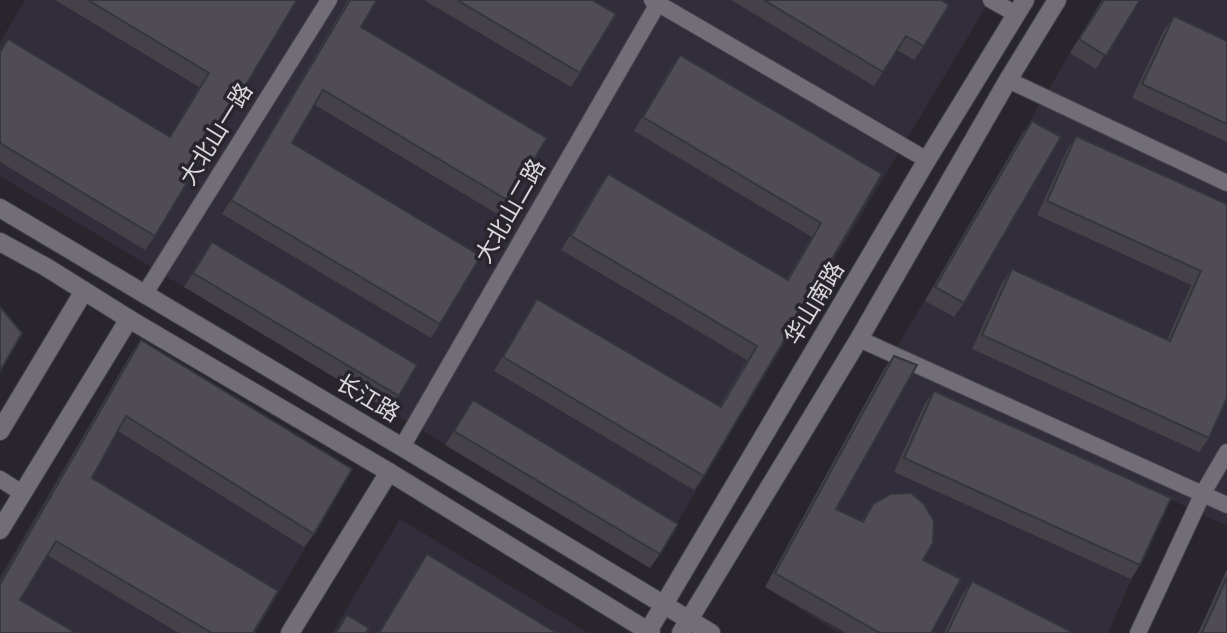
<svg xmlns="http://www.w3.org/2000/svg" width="1227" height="633" viewBox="0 0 1227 633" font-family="'Work Sans','Noto Sans SC',sans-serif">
<rect width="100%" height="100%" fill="#28252d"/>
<g fill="#322d3b">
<path d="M25 0H990L650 568 0 176V42Z"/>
<path d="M1102 0H1227V526L1167 498 1108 633H838L765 587 884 369 1070 53Z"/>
<path d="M131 354 345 481 255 633H0V576Z"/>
<path d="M400 519 588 633H332Z"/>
</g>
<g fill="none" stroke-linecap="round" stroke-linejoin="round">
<defs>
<g id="minor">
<path d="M652 0 927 160"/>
<path d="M991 0 1016 14"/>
<path d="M1008 80 1227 183"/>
<path d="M144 295 329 0"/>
<path d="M859 339 1227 505"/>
<path d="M402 447 660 0"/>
<path d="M0 479 22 493"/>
<path d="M1138 633 1203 493 1227 452"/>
</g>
<g id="tertiary">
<path d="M0 431 84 291"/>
<path d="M0 530 129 319"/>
<path d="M290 633 389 472"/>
<path d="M647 633 927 160 1025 0"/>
<path d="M681 633 859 339 1008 80 1057 0"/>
</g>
<g id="secondary">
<path d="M0 208 402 447 711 633"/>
<path d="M0 242 46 267 129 319 389 472 651 633"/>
</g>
</defs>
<use href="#minor" stroke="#454349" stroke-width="18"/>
<use href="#tertiary" stroke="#454349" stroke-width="20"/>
<use href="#secondary" stroke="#454349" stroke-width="20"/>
<use href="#minor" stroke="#726e78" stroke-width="16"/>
<use href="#tertiary" stroke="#726e78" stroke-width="18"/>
<use href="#secondary" stroke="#726e78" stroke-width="18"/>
</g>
<g fill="#444149">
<path d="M55 0H297L155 236 145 250 0 162V50L8 39 169 137 199 87Z"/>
<path d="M348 0H377L361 27 509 201 499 215 315 105 292 143 440 324 431 338 222 214Z"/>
<path d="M424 0H592L580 73 571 87Z"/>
<path d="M731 0H941L924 46 914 60 897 50 874 86Z"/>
<path d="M1102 0H1140L1096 69 1070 53Z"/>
<path d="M1174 16 1227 41V142L1132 98 1164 30Z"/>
<path d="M680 55 882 174 704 476 694 490 494 371 528 313 537 299 719 407 747 360 561 250 598 188 608 174 786 280 812 237 634 131 670 69Z"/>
<path d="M1032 121 964 303 954 317 925 301 1022 134Z"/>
<path d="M1076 136 1227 204 1209 438 1199 452 972 349 1002 283 1012 269 1167 340 1191 285 1037 215 1067 150Z"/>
<path d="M212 242 399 396 389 410 184 287Z"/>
<path d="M141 340 314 534 304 547 118 431 92 478 253 633H179L47 555 0 633V581L131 354Z"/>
<path d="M894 356 836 509 861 522 873 504 923 560 931 633H846L765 587 884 369Z"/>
<path d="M934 391 1140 565 1131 579 894 472 924 405Z"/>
<path d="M473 400 660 554 650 568 445 445Z"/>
<path d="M427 554 557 633H378L417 568Z"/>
<path d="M1227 569V633H1198Z"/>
<path d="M972 581 1069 633H944L962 595Z"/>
</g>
<g fill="#4f4c55" stroke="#37353c" stroke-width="2">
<path d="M88 0H297L155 236 0 143V52L8 39 170 137 209 73Z"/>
<path d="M350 0H377L361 27 547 138 509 201 323 90 292 143 481 256 440 324 231 200Z"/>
<path d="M457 0H592L616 14 580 73Z"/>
<path d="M764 0H941L949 5 924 46 906 36 883 72Z"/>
<path d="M1104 0H1140L1106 56 1079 39Z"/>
<path d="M1174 16 1227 41V124L1142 84Z"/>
<path d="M680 55 882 174 704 476 503 357 537 299 721 407 757 346 571 236 608 174 788 280 821 223 643 117Z"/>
<path d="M1032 121 1061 137 964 303 935 287Z"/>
<path d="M1076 136 1227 204V398L1209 438 982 335 1012 269 1170 341 1201 271 1047 201Z"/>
<path d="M212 242 417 365 399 396 193 273Z"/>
<path d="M0 307 22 333 0 371Z"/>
<path d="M141 340 352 469 314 534 126 416 92 478 278 591 253 633H212L56 541 20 600 76 633H0V584Z"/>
<path d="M894 356 917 365 836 509 863 522 873 504 891 494 911 493 924 504 934 521 933 543 923 560 961 579 931 633H880L775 573Z"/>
<path d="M934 391 1171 498 1140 565 904 458Z"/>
<path d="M473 400 678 524 660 554 454 431Z"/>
<path d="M427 554 557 633H379Z"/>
<path d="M1227 577V633H1202Z"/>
<path d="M972 581 1070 631 1069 633H947Z"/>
<path d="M347 615 369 628 366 633H336Z"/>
</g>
<g text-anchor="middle" stroke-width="7" stroke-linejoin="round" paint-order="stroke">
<g font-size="23" fill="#dad8dd" stroke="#28252d">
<text transform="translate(216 134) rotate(-58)" y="8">大北山一路</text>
<text transform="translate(510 211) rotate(-60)" y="8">大北山二路</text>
<text transform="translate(814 303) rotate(-59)" y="8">华山南路</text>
<text transform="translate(368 398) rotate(31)" y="8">长江路</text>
</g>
</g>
</svg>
